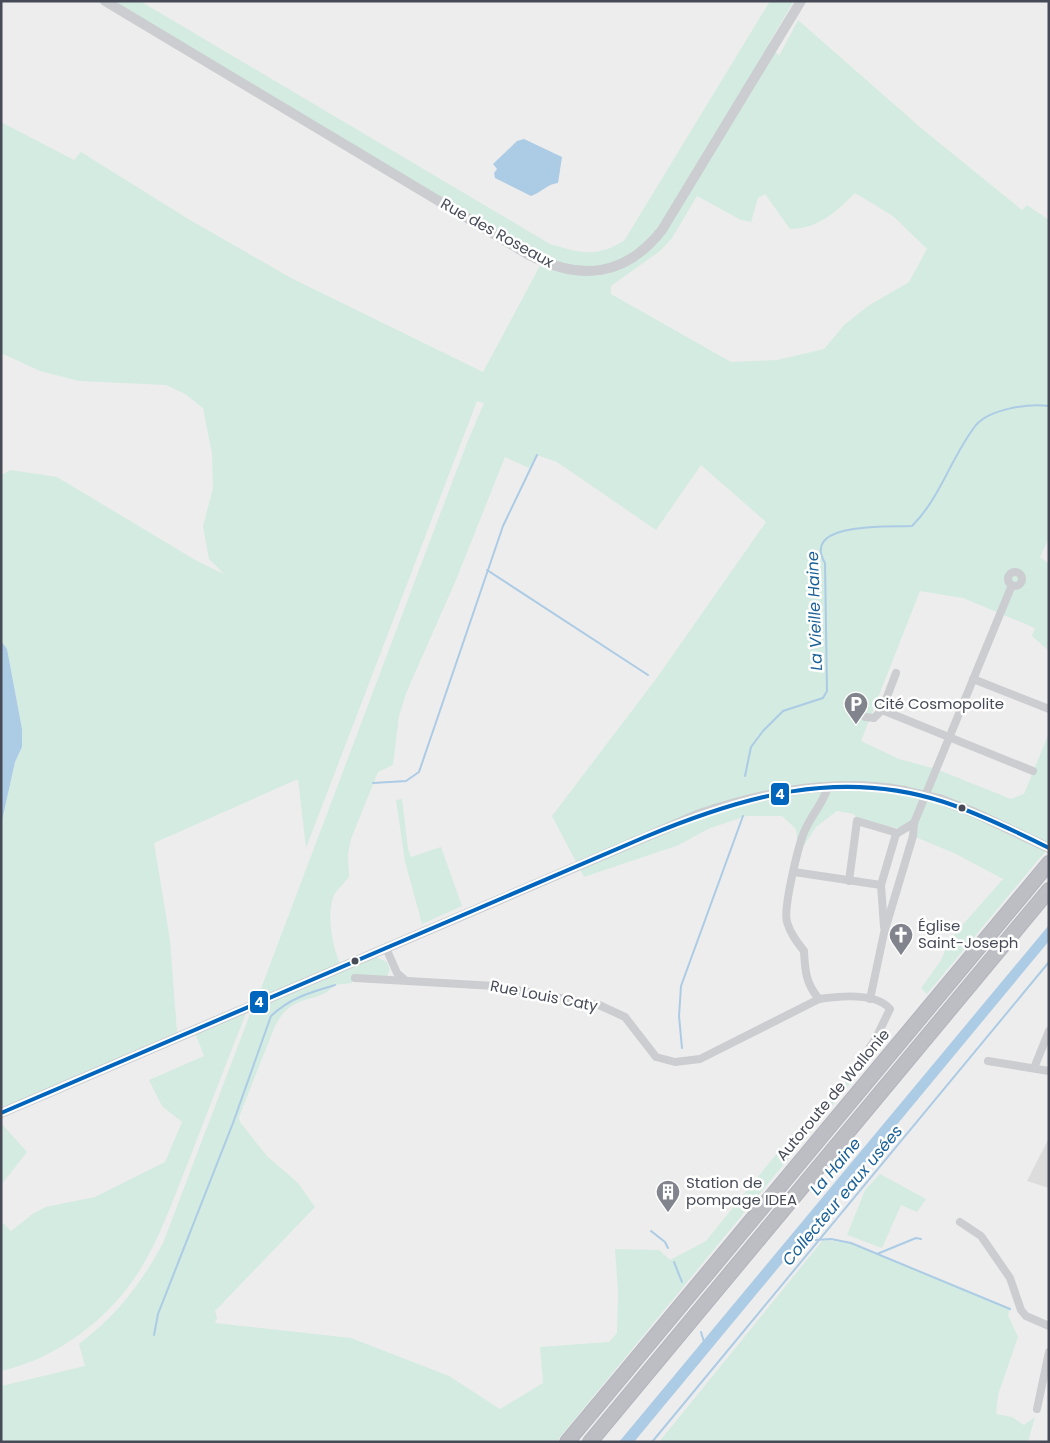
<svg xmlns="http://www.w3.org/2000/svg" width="1050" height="1443" viewBox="0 0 1050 1443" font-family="Poppins,sans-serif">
<rect width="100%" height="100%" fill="#eeeded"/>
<path fill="#dcdcdc" d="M1049 1138V1188L1027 1181Z"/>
<g fill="#d3ebe1" fill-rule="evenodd">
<path d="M105 1H140L550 244C582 253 594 258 624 241L770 1H794L769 43 779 56 798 20 921 128 1022 210 1027 205 1049 220V538L1040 557 1049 564V651L1032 636 1035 628 963 598 920 591 861 741 899 759 936 769 1011 799 1024 794 1049 733V847L927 994 921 988 940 962 951 938 1003 879 956 854 913 836 914 823 897 828 857 820 854 814 837 811 816 827 803 847 798 846 796 829 782 816H746L708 829 679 845 584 877 552 816 656 679 766 522 701 465 656 530 557 462 537 455 529 468 505 457 456 580 407 691 399 716 393 765 378 772 351 839 348 854 349 877C345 882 340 887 336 892 325 908 332 947 340 963L257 999 467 443 484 403 477 401 306 848 298 779 154 843 170 940 177 1032 1 1109V825L15 762 22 747V729L7 649 1 641V475L11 470 57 477 197 561 224 574 209 559 203 526 213 488 212 454 203 408 185 394 166 385 79 381 40 371 1 353V122L74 160 81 152 190 220 291 278 483 372 542 262ZM855 193 893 216 927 249 909 282 868 306 844 325 824 349 777 360 731 362 611 294V286L660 251 672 238 697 196 741 220 751 222 758 198 765 194 790 229C818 229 836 212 855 193Z"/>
<path d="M402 799 408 849 411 857 441 847 462 906 422 924 405 861 396 800Z"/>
<path d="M376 957 387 962 390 970 387 976H354L352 983 335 985C316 1006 294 990 275 1026L239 1117 240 1122 267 1156 298 1183 315 1207 215 1311 217 1318 215 1323 351 1338 449 1376 500 1409 543 1383 540 1347 609 1342 617 1333 618 1291 615 1249 659 1250 670 1260 706 1241 795 1131 846 1082 853 1080 556 1442H1V1386L85 1366 79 1344C116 1316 141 1284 163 1243L252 1009Z"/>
<path d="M247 1011C227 1061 208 1111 189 1160 160 1232 145 1286 80 1334 55 1352 31 1364 1 1371V1221L11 1231 34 1213 46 1207 95 1197 165 1162 182 1122 162 1106 149 1080 204 1056 195 1033Z"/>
<path d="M1 1123 27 1152 1 1185Z"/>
<path d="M880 1174 926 1199 917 1212 901 1205 882 1248 847 1235 865 1190Z"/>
<path d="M823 1240 851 1243 1010 1309 1008 1315 1018 1337 998 1395 996 1414 1012 1417 1024 1425 1035 1417 1028 1442H659Z"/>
</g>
<g fill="#accbe5">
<path d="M524 139 562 157 558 183C547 184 541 193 531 196L495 178 494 173 497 169 493 164 517 141Z"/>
<path d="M1 641 7 649 22 729V747L15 762 1 825Z"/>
<path d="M1049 925V941L634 1442H619Z"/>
</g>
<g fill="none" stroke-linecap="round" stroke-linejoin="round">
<g stroke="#accbe5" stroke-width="2">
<path d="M487 570 648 675"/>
<path d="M745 776 751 747 763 731 783 711 823 698 827 691 825 563C800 521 892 527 912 526 941 497 951 457 976 425 990 409 1029 403 1049 406"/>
<path d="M373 783 406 781 419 772 503 526 537 455"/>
<path d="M682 1048 679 1016 681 986 743 816"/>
<path d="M651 1231 665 1242 668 1248"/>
<path d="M798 1241 831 1239 851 1243 1010 1309"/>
<path d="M877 1254 916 1238 921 1239"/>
<path d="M674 1262 682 1282"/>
<path d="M701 1332 704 1342"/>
<path d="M154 1335 158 1314 233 1123 271 1016C290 998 311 992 335 985"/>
<path d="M652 1442 1049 962"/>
</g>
<defs>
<g id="highway">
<path d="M567 1442 1049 863"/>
<path d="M590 1442 1049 890"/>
</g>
</defs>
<use href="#highway" stroke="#b3b4bc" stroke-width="16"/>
<g stroke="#cbcdd0" stroke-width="8">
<circle cx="1015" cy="579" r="7"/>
<path d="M973 679 1049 709"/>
<path d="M882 710 896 673"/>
<path d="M865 717 874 718 882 710 1033 771"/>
<path d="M896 834 914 823"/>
<path d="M794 872 881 885"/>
<path d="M849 881 857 821 894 832 896 834 881 885 884 927"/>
<path d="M386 948 397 973 405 980"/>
<path d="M355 978 495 986 599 1005 625 1017 656 1057 675 1062 700 1059 819 999C839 996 876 992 890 1009L876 1038 857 1067"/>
<path d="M819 999C806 984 805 971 804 951 797 942 790 933 787 922 783 908 799 841 806 828 813 813 823 803 828 787"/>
<path d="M870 999 884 933 913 836 914 823 1012 585"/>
<path d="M988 1061 1049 1071"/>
<path d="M1034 1068 1049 1031"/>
<path d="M960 1222 981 1236 1010 1278 1021 1310 1026 1316 1049 1326"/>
<path d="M1037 1409 1049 1352"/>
</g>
<g stroke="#cccdd0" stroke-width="10">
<path d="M105 1 529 255C581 281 625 277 662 230L801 1"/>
<path d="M939 799 975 813 1049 848"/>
<path d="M1 1113 697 815C765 792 833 778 905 791"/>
</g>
<use href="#highway" stroke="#bcbec4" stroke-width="14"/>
<path stroke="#cccdd0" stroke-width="10" d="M905 791 939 799"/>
<defs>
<path id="bus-1" d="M1 1113 645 837C743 796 839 768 944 802 980 814 1015 831 1049 848"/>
</defs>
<use href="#bus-1" stroke="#fff" stroke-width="8"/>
<use href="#bus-1" stroke="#0065bd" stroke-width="4"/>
</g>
<defs>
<symbol id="parking-pin" viewBox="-11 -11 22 30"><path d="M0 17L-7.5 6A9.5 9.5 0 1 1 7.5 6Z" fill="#81848c" stroke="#fff"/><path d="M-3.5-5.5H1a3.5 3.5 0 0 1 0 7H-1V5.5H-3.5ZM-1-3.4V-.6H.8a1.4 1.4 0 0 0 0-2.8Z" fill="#fff"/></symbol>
<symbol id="church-pin" viewBox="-11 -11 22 30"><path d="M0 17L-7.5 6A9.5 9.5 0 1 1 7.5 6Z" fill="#81848c" stroke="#fff"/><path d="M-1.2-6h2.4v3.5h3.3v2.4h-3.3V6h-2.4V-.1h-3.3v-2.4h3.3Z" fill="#fff"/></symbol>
<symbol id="building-pin" viewBox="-11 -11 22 30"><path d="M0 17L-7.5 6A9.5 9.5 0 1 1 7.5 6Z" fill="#81848c" stroke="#fff"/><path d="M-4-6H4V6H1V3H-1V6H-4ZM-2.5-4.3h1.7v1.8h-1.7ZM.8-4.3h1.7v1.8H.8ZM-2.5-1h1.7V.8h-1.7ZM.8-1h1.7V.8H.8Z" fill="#fff"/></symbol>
</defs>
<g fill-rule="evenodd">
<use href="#parking-pin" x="842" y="690" width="28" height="38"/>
<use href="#church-pin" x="887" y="921" width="28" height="38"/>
<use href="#building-pin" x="654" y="1178" width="28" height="38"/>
</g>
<g fill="#464b57" stroke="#fff" stroke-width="2">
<circle cx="962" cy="808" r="4.5"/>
<circle cx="355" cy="961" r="4.5"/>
</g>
<g text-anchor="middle" stroke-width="5" stroke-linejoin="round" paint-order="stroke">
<g font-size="15" fill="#464b57" stroke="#fff">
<text transform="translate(497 233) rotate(29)" y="5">Rue des Roseaux</text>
<text transform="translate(544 996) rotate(11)" y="5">Rue Louis Caty</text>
<text transform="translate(833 1095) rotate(-50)" y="5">Autoroute de Wallonie</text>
</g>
<g font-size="15" fill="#464b57" stroke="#fff" text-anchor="start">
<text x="874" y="709">Cité Cosmopolite</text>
<text x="918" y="931">Église<tspan x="918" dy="17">Saint-Joseph</tspan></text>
<text x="686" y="1188">Station de<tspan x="686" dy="17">pompage IDEA</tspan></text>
</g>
<g font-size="16" font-style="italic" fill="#1a6097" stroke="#fff">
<text transform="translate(814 611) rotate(-92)" y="6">La Vieille Haine</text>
<text transform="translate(835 1166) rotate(-50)" y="6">La Haine</text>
<text transform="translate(842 1195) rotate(-50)" y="6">Collecteur eaux usées</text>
</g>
</g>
<g stroke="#fff" stroke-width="2">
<rect x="770" y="782" width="20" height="24" rx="5" fill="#0065bd"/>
<rect x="249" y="990" width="20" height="24" rx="5" fill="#0065bd"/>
</g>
<g font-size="14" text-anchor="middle" font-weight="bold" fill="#fff">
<text x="780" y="799">4</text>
<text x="259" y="1007">4</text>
</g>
<rect width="1050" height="1443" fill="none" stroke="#464b57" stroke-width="5"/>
</svg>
